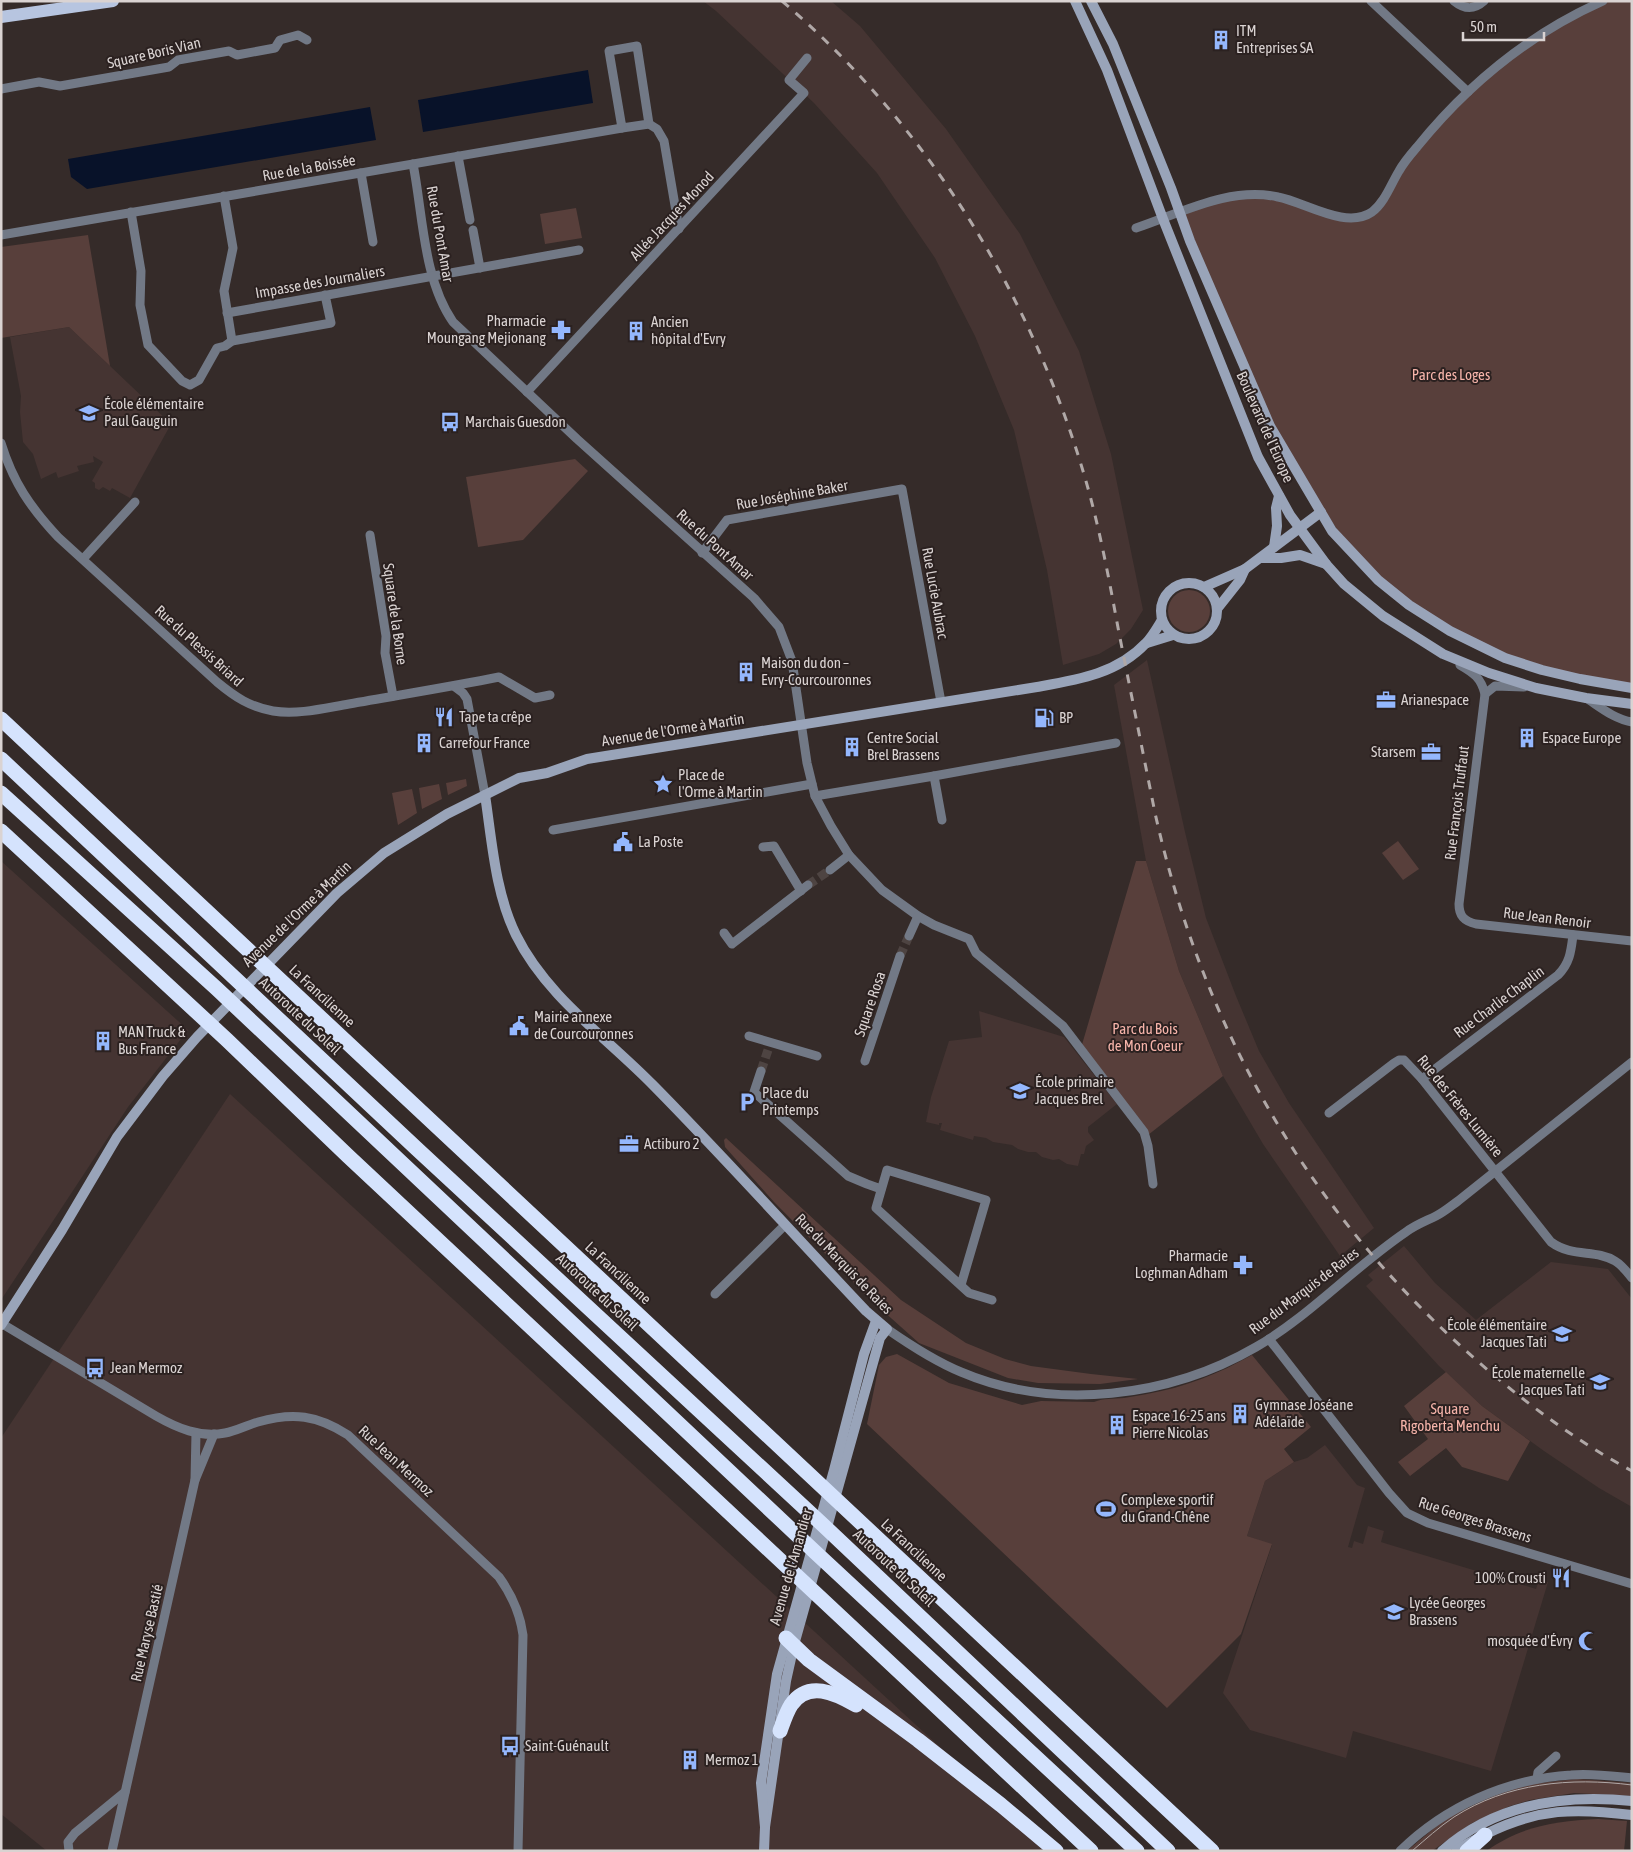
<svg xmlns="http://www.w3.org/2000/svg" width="1633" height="1852" viewBox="0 0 1633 1852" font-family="'Asap Condensed',sans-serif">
<rect width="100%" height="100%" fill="#352b29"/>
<g fill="#453432">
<path d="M703 1H831L860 26 946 129 1020 234 1079 351 1111 454 1143 610 1131 629 1116 644 1099 654 1063 665 1047 570 1014 430 975 336 935 258 877 173 814 103 716 11Z"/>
<path d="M69 327 171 424 130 498 112 488 110 491 103 487 99 490 95 488V483L92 481 103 462 93 456 94 462 77 466 79 471 58 478 56 472 41 479 33 454 23 442 20 412 21 396 10 337Z"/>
<path d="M1147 660 1185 832 1206 918 1236 996 1259 1051 1289 1103 1374 1228 1340 1256 1263 1144 1223 1076 1179 971 1146 861 1114 685Z"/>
<path d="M1 861 188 1030 128 1107 1 1300Z"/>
<path d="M979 1011 1064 1037 1117 1104 1088 1127V1132L1094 1140 1086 1146 1084 1154H1081L1078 1166 1067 1164 1059 1159 1053 1160 1042 1157 1036 1152H1028L1018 1149 1012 1145 993 1142 986 1138 974 1136 973 1140 940 1130 942 1123H939V1125L926 1122 931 1097 949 1041 982 1037Z"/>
<path d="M230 1094 1053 1851H47L1 1814V1438Z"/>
<path d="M1404 1246 1435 1283 1476 1320 1551 1262 1608 1269 1632 1299V1507L1599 1488 1544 1451 1482 1406 1439 1366 1366 1286 1373 1280 1368 1275Z"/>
<path d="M1325 1445 1357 1485 1365 1488 1348 1547 1352 1548 1354 1541 1363 1544 1368 1526 1384 1531 1381 1542 1384 1543 1536 1589 1539 1580 1548 1582 1491 1771 1353 1731 1346 1758 1250 1730 1223 1693 1272 1545 1247 1536 1265 1481 1294 1462 1307 1458Z"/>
</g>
<g fill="#583f3b">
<path d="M1603 1H1632V688L1505 658 1409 605 1353 554 1270 426 1180 213 1213 201 1264 195 1336 216 1367 214 1399 170 1493 68Z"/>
<path d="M576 208 582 238 545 244 540 214Z"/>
<path d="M88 235 110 366 69 327 1 338V247Z"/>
<path d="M575 459 588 471 523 540 478 547 466 477Z"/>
<circle cx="1189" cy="611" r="21"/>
<path d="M466 779 467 786 448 795 446 783Z"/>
<path d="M439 784 442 799 422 809 419 788Z"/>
<path d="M412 789 417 813 398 825 392 793Z"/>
<path d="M1398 841 1419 869 1403 880 1382 853Z"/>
<path d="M1136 861H1146L1179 971 1223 1076 1148 1135 1081 1048Z"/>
<path d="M726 1138 901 1300 966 1343 1005 1359 1031 1366 1091 1374 1138 1379 1100 1384 1038 1383 1008 1378 919 1343 873 1302 774 1202 725 1147 724 1140Z"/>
<path d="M897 1354 949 1383 1022 1405 1041 1401 1094 1402C1104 1398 1113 1399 1124 1398 1132 1397 1140 1395 1147 1394 1186 1387 1218 1374 1252 1355L1311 1427 1284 1449 1294 1462 1265 1481 1247 1536 1272 1544 1241 1634 1167 1708 867 1424 879 1365 886 1357Z"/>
<path d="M1446 1372 1482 1406 1530 1441 1508 1481 1462 1467 1446 1448 1410 1476 1398 1462 1428 1439 1404 1406Z"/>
<path d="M1577 1779 1632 1783V1796L1574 1793 1530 1800 1510 1806 1472 1823 1432 1851H1407L1446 1818 1503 1791 1530 1784Z"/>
<path d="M1598 1819 1627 1821 1624 1851H1486C1522 1826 1555 1821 1598 1819Z"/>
</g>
<g fill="#081229">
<path d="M588 70 593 103 423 132 418 100Z"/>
<path d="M370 107 376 140 87 189 71 177 68 159Z"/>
</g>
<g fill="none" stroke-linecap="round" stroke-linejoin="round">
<g stroke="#4e4442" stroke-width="9" stroke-dasharray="9 4.5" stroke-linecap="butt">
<path d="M808 885 830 870"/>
<path d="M900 956 909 936"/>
<path d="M761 1071 768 1050"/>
</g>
<g stroke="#727986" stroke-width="9">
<path d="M1371 1 1468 92"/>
<path d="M1454 1C1465 10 1474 10 1484 1"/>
<path d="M637 46 649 124 622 128 609 51Z"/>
<path d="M1 89 39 82 60 86 169 67 178 60 229 51 237 55 275 48 280 40 298 35 307 40"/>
<path d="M649 124 657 129 664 141 679 229"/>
<path d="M458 156 470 220"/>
<path d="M413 164C423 214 423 279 453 322L577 439 754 598 779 627 792 661 807 763 815 796 831 826 849 855 882 890 918 916 934 925 969 939 976 953 1063 1026 1144 1132 1148 1146 1153 1184"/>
<path d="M361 173 373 242"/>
<path d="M224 196 233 248 224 291 232 341"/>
<path d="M131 212 141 271 140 305 148 345 182 381 190 385 199 380 217 348 225 346 232 341 331 323 325 295"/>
<path d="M1136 228C1181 213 1230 186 1278 197 1305 202 1346 230 1372 212 1385 202 1391 184 1399 171 1404 162 1411 154 1417 147 1468 84 1529 34 1603 1"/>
<path d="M473 230 480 268"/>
<path d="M1 235 622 128"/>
<path d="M227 313 579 250"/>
<path d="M527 392 804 93 789 80 807 58"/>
<path d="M1 443C13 482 30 507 58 537L217 682C235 697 250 707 273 711 298 715 325 708 349 704 399 695 449 687 499 677L535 698 550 695"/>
<path d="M370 535 386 636 385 653 393 696"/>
<path d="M702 553 727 520 902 489 941 702"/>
<path d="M83 559 135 502"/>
<path d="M1460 665C1474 673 1481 678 1485 694L1459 904C1459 916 1464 921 1476 924L1632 941"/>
<path d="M455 687 463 693 467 699 485 795"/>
<path d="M1485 694 1495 686 1524 687"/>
<path d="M1586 698C1600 707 1614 719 1632 722"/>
<path d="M934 776 1116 743"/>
<path d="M815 796 934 776 942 820"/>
<path d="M553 830 812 784"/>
<path d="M763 847 774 846 801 891"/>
<path d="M830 870 849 855"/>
<path d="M724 933 732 944 808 885"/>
<path d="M909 936 918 916"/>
<path d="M749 1036 817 1056"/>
<path d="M865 1061 900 956"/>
<path d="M761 1071 754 1092 848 1176 867 1184 881 1189"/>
<path d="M1422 1079 1558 975C1570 963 1571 951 1573 935"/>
<path d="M1329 1113 1394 1063 1399 1060H1404L1422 1079 1551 1242C1573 1258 1595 1249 1615 1261 1622 1265 1627 1272 1632 1278"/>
<path d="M961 1285 986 1200 887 1170 876 1208 969 1293 992 1300"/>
<path d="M715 1294 785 1225"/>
<path d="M1 1323 156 1416C177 1428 200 1438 225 1433 236 1431 247 1425 258 1422 293 1412 317 1415 348 1435L499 1577C512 1595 520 1612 523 1635L518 1851"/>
<path d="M887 1329C910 1345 934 1361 961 1372 1055 1412 1170 1397 1256 1347 1311 1315 1354 1267 1406 1232 1415 1225 1426 1221 1436 1216 1444 1212 1451 1206 1458 1201L1632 1062"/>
<path d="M1269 1339 1389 1493 1407 1513 1428 1523 1632 1584"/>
<path d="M196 1433 195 1480 214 1434"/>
<path d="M1537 1779 1538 1772 1556 1756"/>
<path d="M69 1851 68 1842 75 1833 125 1792"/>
<path d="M112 1851 195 1480"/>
<path d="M1400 1851C1446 1806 1507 1779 1571 1775 1591 1773 1612 1776 1632 1778"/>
</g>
<g stroke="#99a4b9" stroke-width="10">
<path d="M1075 1 1107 70 1163 219 1258 457 1290 515 1326 564 1344 584 1383 616 1443 654 1489 673 1536 688 1586 698 1632 704"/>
<path d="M1091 1 1113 44 1171 188 1190 241 1270 426 1332 531 1378 580 1409 605 1450 631 1505 658 1542 670 1580 679 1632 688"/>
<path d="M1274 547 1277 526 1276 508 1279 496"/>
<path d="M1261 558H1281L1300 555 1326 564"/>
<circle cx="1189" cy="611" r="28"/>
<path d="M1204 587 1245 569 1321 512"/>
<path d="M1217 609 1240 580 1245 569"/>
<path d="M1147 643 1173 635"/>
<path d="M485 795C492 841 495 892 516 935 546 996 606 1037 653 1085 726 1159 795 1236 866 1311L887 1329 880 1338 794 1645 786 1681 765 1827"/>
<path d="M1 1325 62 1230 117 1137 163 1076 197 1037 337 893 384 853 447 814 519 778 547 773 587 759 1037 687C1077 680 1117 674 1146 643 1152 637 1157 628 1162 620"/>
<path d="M764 1851 765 1827 761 1783 777 1674 834 1470 864 1354 876 1321"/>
<path d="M1442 1851C1495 1804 1564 1794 1632 1801"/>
<path d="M1456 1851C1465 1844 1476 1840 1486 1834 1538 1808 1576 1808 1632 1815"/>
</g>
<path stroke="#b7c5e0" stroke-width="12" d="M1 17 113 1"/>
<g stroke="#d5e3fd" stroke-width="15">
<path d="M1 719 1212 1851"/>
<path d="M1 759 417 1149 823 1525 1168 1851"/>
<path d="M1 793 216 988 815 1552 1137 1851"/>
<path d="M1 831 227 1040 348 1156 1091 1851"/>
<path d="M786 1638 809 1660 918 1740 1001 1805 1056 1851"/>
<path d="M780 1731C783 1723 786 1713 791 1705 808 1680 835 1693 856 1705"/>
<path d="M1467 1851 1485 1835"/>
</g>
<path stroke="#b0a8a7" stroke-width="1" d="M1412 1851C1426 1839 1439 1827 1454 1817 1507 1783 1570 1777 1632 1785"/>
<path stroke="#b0a8a7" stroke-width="3" stroke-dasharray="9 9" stroke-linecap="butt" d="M782 1C926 124 1029 291 1083 471 1099 524 1109 579 1119 633 1131 693 1143 753 1155 813 1201 1019 1298 1195 1453 1339 1507 1389 1567 1436 1632 1471"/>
</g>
<defs>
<symbol id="building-bare" viewBox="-9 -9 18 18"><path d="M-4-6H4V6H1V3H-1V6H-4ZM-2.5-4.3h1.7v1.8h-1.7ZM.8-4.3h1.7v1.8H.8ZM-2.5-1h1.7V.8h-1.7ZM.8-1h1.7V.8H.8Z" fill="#94b7fd" stroke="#2b2120" stroke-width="2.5" paint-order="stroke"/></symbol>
<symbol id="pharmacy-bare" viewBox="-9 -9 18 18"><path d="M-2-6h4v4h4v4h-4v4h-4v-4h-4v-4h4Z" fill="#94b7fd" stroke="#2b2120" stroke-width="2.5" paint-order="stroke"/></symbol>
<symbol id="school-bare" viewBox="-9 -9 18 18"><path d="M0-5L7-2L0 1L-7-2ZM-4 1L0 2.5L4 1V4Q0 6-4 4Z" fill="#94b7fd" stroke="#2b2120" stroke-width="2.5" paint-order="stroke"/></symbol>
<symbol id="bus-bare" viewBox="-9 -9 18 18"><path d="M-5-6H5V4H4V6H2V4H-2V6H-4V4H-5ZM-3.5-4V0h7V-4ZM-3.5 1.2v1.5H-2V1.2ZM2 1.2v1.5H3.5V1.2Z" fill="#94b7fd" stroke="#2b2120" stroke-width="2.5" paint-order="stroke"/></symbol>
<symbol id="office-bare" viewBox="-9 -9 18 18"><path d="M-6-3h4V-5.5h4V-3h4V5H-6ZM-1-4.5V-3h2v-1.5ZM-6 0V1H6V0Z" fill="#94b7fd" stroke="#2b2120" stroke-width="2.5" paint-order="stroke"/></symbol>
<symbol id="restaurant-bare" viewBox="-9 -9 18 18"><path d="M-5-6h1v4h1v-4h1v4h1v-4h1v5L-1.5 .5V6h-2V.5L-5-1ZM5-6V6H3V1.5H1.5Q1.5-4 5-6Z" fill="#94b7fd" stroke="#2b2120" stroke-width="2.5" paint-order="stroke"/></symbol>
<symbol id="fuel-bare" viewBox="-9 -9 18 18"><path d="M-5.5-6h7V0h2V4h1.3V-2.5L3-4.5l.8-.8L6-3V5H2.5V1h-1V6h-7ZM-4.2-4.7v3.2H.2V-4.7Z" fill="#94b7fd" stroke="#2b2120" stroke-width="2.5" paint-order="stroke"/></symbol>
<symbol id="sight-bare" viewBox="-9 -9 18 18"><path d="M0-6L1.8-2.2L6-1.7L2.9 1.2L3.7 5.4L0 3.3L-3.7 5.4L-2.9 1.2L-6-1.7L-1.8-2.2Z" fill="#94b7fd" stroke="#2b2120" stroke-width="2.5" paint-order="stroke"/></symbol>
<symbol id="civic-bare" viewBox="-9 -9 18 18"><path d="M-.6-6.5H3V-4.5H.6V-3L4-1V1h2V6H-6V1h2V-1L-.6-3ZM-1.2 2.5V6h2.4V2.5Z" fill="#94b7fd" stroke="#2b2120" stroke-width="2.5" paint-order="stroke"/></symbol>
<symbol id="parking-bare" viewBox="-9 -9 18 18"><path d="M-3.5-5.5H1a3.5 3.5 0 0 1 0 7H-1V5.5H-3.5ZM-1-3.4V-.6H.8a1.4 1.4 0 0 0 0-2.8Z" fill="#94b7fd" stroke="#2b2120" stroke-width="2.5" paint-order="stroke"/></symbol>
<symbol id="stadium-bare" viewBox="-9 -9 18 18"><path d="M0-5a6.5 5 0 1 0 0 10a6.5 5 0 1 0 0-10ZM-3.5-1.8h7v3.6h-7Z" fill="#94b7fd" stroke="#2b2120" stroke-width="2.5" paint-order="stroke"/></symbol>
<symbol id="mosque-bare" viewBox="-9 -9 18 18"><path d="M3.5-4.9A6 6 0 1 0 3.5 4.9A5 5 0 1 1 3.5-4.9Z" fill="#94b7fd" stroke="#2b2120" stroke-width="2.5" paint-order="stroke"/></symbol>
</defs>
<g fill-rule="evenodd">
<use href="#building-bare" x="1207" y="26" width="28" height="28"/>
<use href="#pharmacy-bare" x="547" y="316" width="28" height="28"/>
<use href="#building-bare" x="622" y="317" width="28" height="28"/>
<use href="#school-bare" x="75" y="399" width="28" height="28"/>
<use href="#bus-bare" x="436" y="408" width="28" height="28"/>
<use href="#building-bare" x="732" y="658" width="28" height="28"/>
<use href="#office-bare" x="1372" y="686" width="28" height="28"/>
<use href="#restaurant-bare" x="430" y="703" width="28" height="28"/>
<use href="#fuel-bare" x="1030" y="704" width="28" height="28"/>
<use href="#building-bare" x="1513" y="724" width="28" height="28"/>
<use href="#building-bare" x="410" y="729" width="28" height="28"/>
<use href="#building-bare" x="838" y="733" width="28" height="28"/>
<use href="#office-bare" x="1417" y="738" width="28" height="28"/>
<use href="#sight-bare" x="649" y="770" width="28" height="28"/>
<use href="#civic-bare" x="609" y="828" width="28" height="28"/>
<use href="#civic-bare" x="505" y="1012" width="28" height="28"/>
<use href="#building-bare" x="89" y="1027" width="28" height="28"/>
<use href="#school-bare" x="1006" y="1077" width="28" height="28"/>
<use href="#parking-bare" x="733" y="1088" width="28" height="28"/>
<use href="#office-bare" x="615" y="1130" width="28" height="28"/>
<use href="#pharmacy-bare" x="1229" y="1251" width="28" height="28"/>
<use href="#school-bare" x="1548" y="1320" width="28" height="28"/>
<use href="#bus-bare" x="81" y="1354" width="28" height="28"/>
<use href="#school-bare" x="1586" y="1368" width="28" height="28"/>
<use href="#building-bare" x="1226" y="1400" width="28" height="28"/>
<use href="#building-bare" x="1103" y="1411" width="28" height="28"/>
<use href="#stadium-bare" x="1092" y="1495" width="28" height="28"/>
<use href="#restaurant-bare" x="1547" y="1564" width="28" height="28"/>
<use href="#school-bare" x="1380" y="1598" width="28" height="28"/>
<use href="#mosque-bare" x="1574" y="1627" width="28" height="28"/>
<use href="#bus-bare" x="496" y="1732" width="28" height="28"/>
<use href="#building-bare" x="676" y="1746" width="28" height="28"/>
</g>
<g text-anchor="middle" stroke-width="4" stroke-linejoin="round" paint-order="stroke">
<g font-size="15" fill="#dad3d2" stroke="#2b2120" text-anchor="start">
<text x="1236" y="36">ITM<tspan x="1236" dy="17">Entreprises SA</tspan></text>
<text x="546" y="326" text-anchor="end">Pharmacie<tspan x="546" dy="17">Moungang Mejionang</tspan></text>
<text x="651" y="327">Ancien<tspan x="651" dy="17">hôpital d'Evry</tspan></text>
<text x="104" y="409">École élémentaire<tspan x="104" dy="17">Paul Gauguin</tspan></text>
<text x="465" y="427">Marchais Guesdon</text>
<text x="761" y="668">Maison du don –<tspan x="761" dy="17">Evry-Courcouronnes</tspan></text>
<text x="1401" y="705">Arianespace</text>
<text x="459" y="722">Tape ta crêpe</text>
<text x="1059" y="723">BP</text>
<text x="867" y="743">Centre Social<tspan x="867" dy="17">Brel Brassens</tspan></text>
<text x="1542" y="743">Espace Europe</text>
<text x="439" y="748">Carrefour France</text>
<text x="1416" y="757" text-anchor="end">Starsem</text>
<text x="678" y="780">Place de<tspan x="678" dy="17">l'Orme à Martin</tspan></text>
<text x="638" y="847">La Poste</text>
<text x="534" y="1022">Mairie annexe<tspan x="534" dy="17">de Courcouronnes</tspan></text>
<text x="118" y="1037">MAN Truck &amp;<tspan x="118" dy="17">Bus France</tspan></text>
<text x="1035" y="1087">École primaire<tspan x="1035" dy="17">Jacques Brel</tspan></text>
<text x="762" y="1098">Place du<tspan x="762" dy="17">Printemps</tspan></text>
<text x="644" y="1149">Actiburo 2</text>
<text x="1228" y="1261" text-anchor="end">Pharmacie<tspan x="1228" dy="17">Loghman Adham</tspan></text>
<text x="1547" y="1330" text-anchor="end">École élémentaire<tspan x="1547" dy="17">Jacques Tati</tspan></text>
<text x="110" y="1373">Jean Mermoz</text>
<text x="1585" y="1378" text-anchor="end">École maternelle<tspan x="1585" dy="17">Jacques Tati</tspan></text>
<text x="1255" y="1410">Gymnase Joséane<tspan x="1255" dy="17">Adélaïde</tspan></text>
<text x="1132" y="1421">Espace 16-25 ans<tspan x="1132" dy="17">Pierre Nicolas</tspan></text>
<text x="1121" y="1505">Complexe sportif<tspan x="1121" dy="17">du Grand-Chêne</tspan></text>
<text x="1546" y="1583" text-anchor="end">100% Crousti</text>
<text x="1409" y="1608">Lycée Georges<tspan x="1409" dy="17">Brassens</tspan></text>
<text x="1573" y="1646" text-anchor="end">mosquée d'Évry</text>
<text x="525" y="1751">Saint-Guénault</text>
<text x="705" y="1765">Mermoz 1</text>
</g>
<g font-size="15" fill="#dad3d2" stroke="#2b2120">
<text transform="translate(154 53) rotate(-13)" y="5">Square Boris Vian</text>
<text transform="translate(309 168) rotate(-10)" y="5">Rue de la Boissée</text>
<text transform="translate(672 216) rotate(-47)" y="5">Allée Jacques Monod</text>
<text transform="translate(440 234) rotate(80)" y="5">Rue du Pont Amar</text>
<text transform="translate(320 282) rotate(-10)" y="5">Impasse des Journaliers</text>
<text transform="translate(1265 427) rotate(66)" y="5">Boulevard de l'Europe</text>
<text transform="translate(792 495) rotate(-10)" y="5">Rue Joséphine Baker</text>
<text transform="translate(715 545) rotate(42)" y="5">Rue du Pont Amar</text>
<text transform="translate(935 593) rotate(80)" y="5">Rue Lucie Aubrac</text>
<text transform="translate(395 614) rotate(82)" y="5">Square de la Borne</text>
<text transform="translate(199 646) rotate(42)" y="5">Rue du Plessis Briard</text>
<text transform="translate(673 730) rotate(-9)" y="5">Avenue de l'Orme à Martin</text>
<text transform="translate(1457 803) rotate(-83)" y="5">Rue François Truffaut</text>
<text transform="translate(297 914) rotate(-44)" y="5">Avenue de l'Orme à Martin</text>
<text transform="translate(1547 918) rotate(7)" y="5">Rue Jean Renoir</text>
<text transform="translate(322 996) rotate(43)" y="5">La Francilienne</text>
<text transform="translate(1499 1002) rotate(-37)" y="5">Rue Charlie Chaplin</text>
<text transform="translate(870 1004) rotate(-71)" y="5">Square Rosa</text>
<text transform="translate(300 1016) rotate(43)" y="5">Autoroute du Soleil</text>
<text transform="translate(1460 1106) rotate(51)" y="5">Rue des Frères Lumière</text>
<text transform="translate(844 1264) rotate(46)" y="5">Rue du Marquis de Raies</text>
<text transform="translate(618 1273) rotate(43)" y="5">La Francilienne</text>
<text transform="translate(1304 1291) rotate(-37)" y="5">Rue du Marquis de Raies</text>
<text transform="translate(597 1292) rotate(43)" y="5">Autoroute du Soleil</text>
<text transform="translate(396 1461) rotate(43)" y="5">Rue Jean Mermoz</text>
<text transform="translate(1475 1520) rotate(18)" y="5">Rue Georges Brassens</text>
<text transform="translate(914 1550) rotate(43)" y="5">La Francilienne</text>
<text transform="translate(791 1567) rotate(-74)" y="5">Avenue de l'Amandier</text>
<text transform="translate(894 1568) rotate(43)" y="5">Autoroute du Soleil</text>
<text transform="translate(147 1633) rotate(-77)" y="5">Rue Maryse Bastié</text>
</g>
<g font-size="15" fill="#f6b4aa" stroke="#2b2120">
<text x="1451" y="380">Parc des Loges</text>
<text x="1145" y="1034">Parc du Bois<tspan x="1145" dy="17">de Mon Coeur</tspan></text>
<text x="1450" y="1414">Square<tspan x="1450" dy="17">Rigoberta Menchu</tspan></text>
</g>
</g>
<rect width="1633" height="1852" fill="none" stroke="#dad3d2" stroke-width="5"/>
<path d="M1463 32v8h81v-8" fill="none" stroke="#dad3d2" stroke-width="2.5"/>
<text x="1470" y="32" font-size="15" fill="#dad3d2" stroke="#2b2120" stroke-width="4" paint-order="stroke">50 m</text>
</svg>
